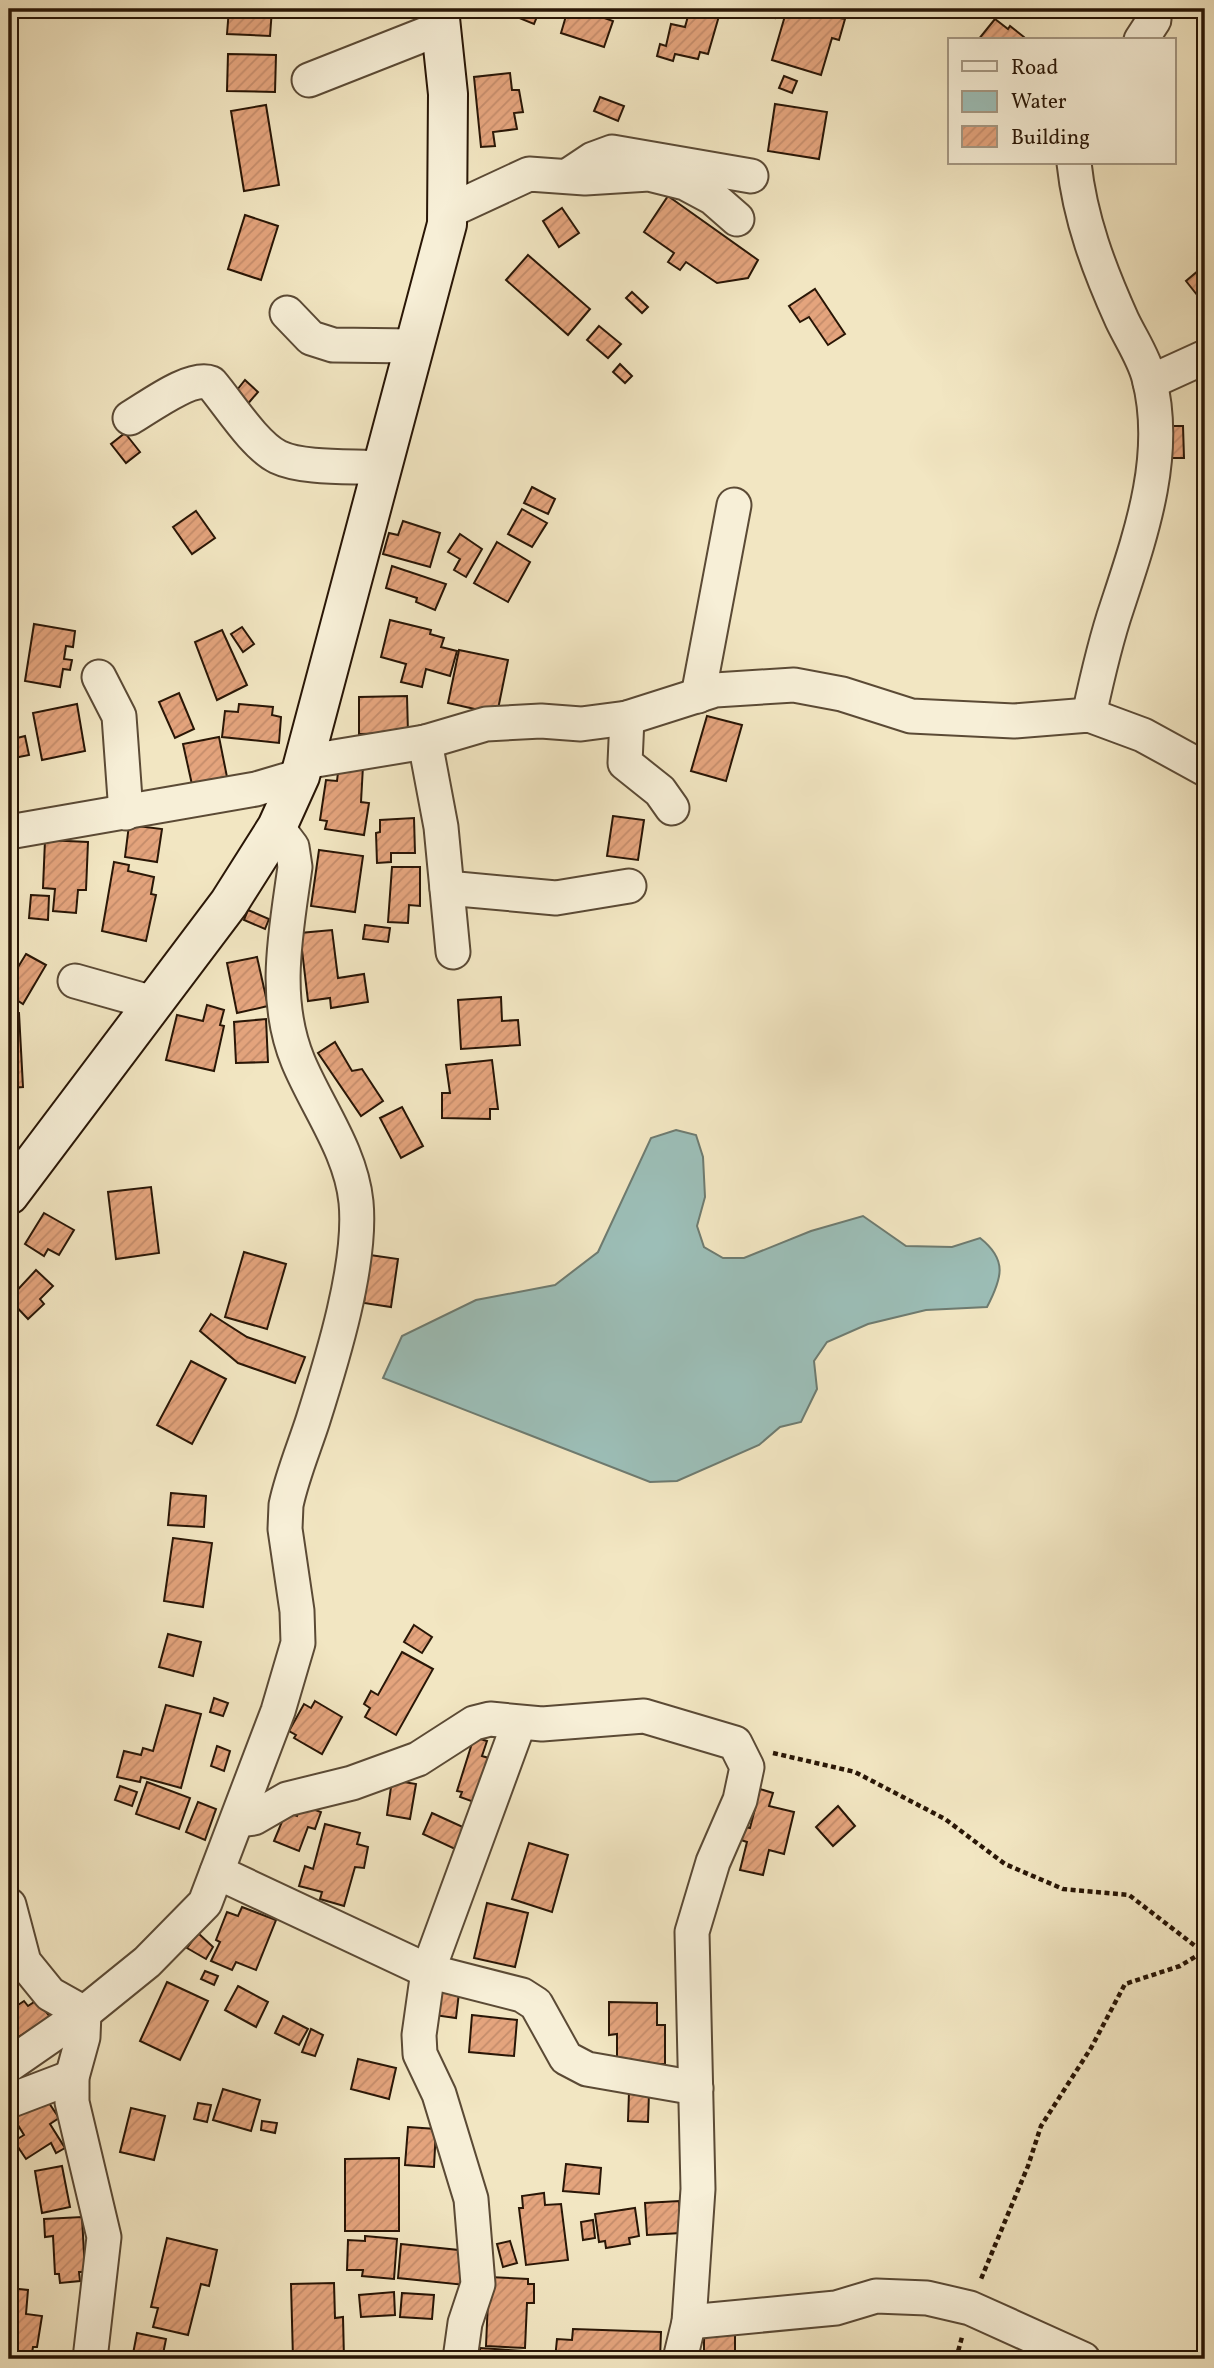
<svg xmlns="http://www.w3.org/2000/svg" width="1214" height="2368" viewBox="0 0 1214 2368" font-family="Vollkorn,serif">
<defs>
<pattern id="building-hatch" width="6" height="6" patternUnits="userSpaceOnUse" patternTransform="scale(1.75)"><rect width="6" height="6" fill="#e4a47d"/><path d="M-1 1l2-2M0 6l6-6M5 7l2-2" fill="none" stroke="#c48c6b"/></pattern>
</defs>
<rect width="100%" height="100%" fill="#f2e6c2"/>
<filter id="stains"><feTurbulence type="fractalNoise" baseFrequency=".00286" numOctaves="4"/><feColorMatrix values="0 0 0 0 .2 0 0 0 0 .09 0 0 0 0 .02 0 0 0 .5 -.17"/></filter>
<radialGradient id="worn" r=".72"><stop offset=".6" stop-color="#630" stop-opacity="0"/><stop offset="1" stop-color="#630" stop-opacity=".3"/></radialGradient>
<path fill="#9cbeb7" stroke="#6e7b70" stroke-width="2" d="M676 1130 696 1135 703 1157 705 1197 697 1226 704 1247 723 1258H744L811 1231 863 1216 906 1246 952 1247 980 1238C1008 1260 1002 1278 987 1307L926 1310 868 1324 827 1342 814 1361 817 1389 801 1422 780 1427 759 1445 677 1481 650 1482 383 1378 402 1336 476 1300 555 1285 598 1252 651 1138Z"/>
<g fill="url(#building-hatch)" stroke="#291606" stroke-width="2">
<path d="M229 9H272L270 36 227 34Z"/>
<path d="M497 9H540L534 24Z"/>
<path d="M568 9H597L596 15 613 21 604 47 561 33Z"/>
<path d="M690 9H721L708 54 700 52 698 59 675 54 673 61 657 56 660 44 666 46 671 24 685 27Z"/>
<path d="M765 9H777L775 18 764 16Z"/>
<path d="M787 9H843L840 18 845 19 839 40 832 38 821 75 772 60Z"/>
<path d="M995 19 1008 29 1010 26 1024 37 1023 40H978Z"/>
<path d="M228 54 276 55 275 92 227 91Z"/>
<path d="M510 73 512 90H519L523 112 514 113 517 129 493 132 495 146 481 147 474 77Z"/>
<path d="M784 76 797 81 792 93 779 88Z"/>
<path d="M600 97 624 106 618 121 594 111Z"/>
<path d="M775 104 827 112 819 159 768 151Z"/>
<path d="M266 105 279 185 244 191 231 111Z"/>
<path d="M668 196 758 260 748 278 717 283 686 262 680 270 668 262 674 253 644 232Z"/>
<path d="M562 208 579 233 559 247 543 221Z"/>
<path d="M245 215 278 226 261 280 228 269Z"/>
<path d="M528 255 590 309 568 335 506 280Z"/>
<path d="M1205 265V305L1186 281Z"/>
<path d="M815 289 845 334 828 345 809 317 800 322 789 306Z"/>
<path d="M632 292 648 307 642 313 626 298Z"/>
<path d="M599 326 621 344 608 358 587 340Z"/>
<path d="M620 364 632 376 625 383 613 372Z"/>
<path d="M245 380 258 392 246 406 233 395Z"/>
<path d="M1162 426H1183L1184 458H1162Z"/>
<path d="M125 433 140 452 126 463 111 444Z"/>
<path d="M532 487 555 499 548 514 524 503Z"/>
<path d="M522 509 547 523 532 547 508 534Z"/>
<path d="M196 511 215 538 192 554 173 527Z"/>
<path d="M403 521 440 533 430 567 383 554 389 533 398 535Z"/>
<path d="M460 534 482 549 466 577 454 570 460 559 448 552Z"/>
<path d="M497 542 530 562 508 602 474 583Z"/>
<path d="M392 566 446 584 435 610 416 602 417 598 386 588Z"/>
<path d="M390 620 431 630 430 634 444 638 441 647 457 651 450 676 426 669 422 687 401 682 406 664 381 657Z"/>
<path d="M34 624 75 631 73 647 66 646 64 659 72 660 70 670 63 669 60 687 25 681Z"/>
<path d="M242 627 254 644 243 652 231 634Z"/>
<path d="M222 630 247 685 217 700 195 642Z"/>
<path d="M459 650 508 660 497 714 448 703Z"/>
<path d="M179 693 194 729 175 738 159 702Z"/>
<path d="M407 696 408 733 359 734V697Z"/>
<path d="M77 704 85 751 42 760 33 713Z"/>
<path d="M239 704 273 707 272 715 281 717 279 743 222 737 225 711 238 712Z"/>
<path d="M707 716 742 725 726 781 691 771Z"/>
<path d="M25 736 29 755 9 759V740Z"/>
<path d="M219 737 228 782 193 789 183 744Z"/>
<path d="M339 764 363 766 361 802 369 803 364 835 325 829 327 821 320 820 326 780 337 781Z"/>
<path d="M613 816 644 820 638 860 607 856Z"/>
<path d="M414 818 415 853H391V862L377 863 376 833 380 832V820Z"/>
<path d="M129 825 162 829 157 862 125 857Z"/>
<path d="M45 840 88 842 86 890H78L76 913 53 911 55 889 43 888Z"/>
<path d="M319 850 363 856 355 912 311 906Z"/>
<path d="M114 862 129 865 128 871 154 877 151 894 156 895 146 941 102 931Z"/>
<path d="M392 867H420V906L409 905 408 923 388 922Z"/>
<path d="M31 895 49 896 48 920 29 918Z"/>
<path d="M248 910 269 919 265 929 244 920Z"/>
<path d="M365 925 390 928 388 942 363 939Z"/>
<path d="M332 930 338 978 364 974 368 1002 331 1008 330 998 308 1001 300 933Z"/>
<path d="M26 954 46 965 23 1004 9 995V982Z"/>
<path d="M257 957 268 1006 237 1013 227 963Z"/>
<path d="M501 997 502 1021 518 1020 520 1045 461 1049 458 1000Z"/>
<path d="M207 1005 224 1010 220 1025 224 1026 214 1071 166 1060 177 1015 203 1021Z"/>
<path d="M19 1013 23 1087 9 1088V1014Z"/>
<path d="M266 1019 268 1062 236 1063 234 1022Z"/>
<path d="M335 1042 352 1071 362 1069 383 1101 361 1116 318 1053Z"/>
<path d="M492 1060 498 1109H490V1119L442 1118V1093H450L446 1065Z"/>
<path d="M402 1107 423 1146 401 1158 380 1118Z"/>
<rect x="9" y="1113" width="6" height="15"/>
<path d="M151 1187 159 1253 116 1259 108 1192Z"/>
<path d="M44 1213 74 1230 59 1255 48 1249 44 1256 25 1244Z"/>
<path d="M244 1252 286 1264 267 1329 225 1317Z"/>
<path d="M370 1255 398 1259 391 1307 364 1303Z"/>
<path d="M36 1270 53 1286 40 1299 44 1304 28 1319 9 1299Z"/>
<path d="M211 1314 247 1337 305 1357 295 1383 238 1363 200 1331Z"/>
<path d="M191 1361 226 1379 192 1444 157 1425Z"/>
<path d="M171 1493 206 1496 204 1527 168 1525Z"/>
<path d="M173 1538 212 1543 203 1607 164 1601Z"/>
<path d="M414 1625 432 1637 422 1653 404 1642Z"/>
<path d="M168 1634 201 1642 193 1676 159 1667Z"/>
<path d="M402 1652 433 1669 396 1735 365 1717 370 1708 364 1704 371 1691 378 1695Z"/>
<path d="M214 1698 228 1703 223 1716 210 1712Z"/>
<path d="M315 1701 342 1717 322 1754 294 1738 296 1735 289 1731 304 1704 311 1708Z"/>
<path d="M166 1705 201 1714 181 1788 141 1777 140 1782 117 1777 124 1751 141 1755 143 1748 153 1751Z"/>
<path d="M474 1737 487 1741 482 1756 492 1759 474 1802 460 1797 462 1792 457 1791Z"/>
<path d="M217 1746 230 1751 224 1771 211 1766Z"/>
<path d="M392 1780 416 1784 410 1819 387 1815Z"/>
<path d="M147 1782 190 1798 179 1829 136 1814Z"/>
<path d="M120 1786 137 1792 132 1806 115 1800Z"/>
<path d="M760 1789 773 1793 769 1806 794 1812 784 1854 769 1850 763 1875 740 1870 747 1842 738 1839 741 1826 750 1828Z"/>
<path d="M198 1802 216 1809 205 1840 186 1832Z"/>
<path d="M301 1805 321 1812 315 1829 308 1827 299 1851 274 1841 286 1812 297 1816Z"/>
<path d="M838 1806 855 1826 833 1846 816 1827Z"/>
<path d="M432 1813 465 1828 455 1849 423 1834Z"/>
<path d="M325 1824 360 1833 357 1844 368 1847 364 1868 355 1867 344 1906 320 1899 322 1892 299 1886 305 1866 313 1869Z"/>
<path d="M529 1843 568 1855 552 1912 512 1899Z"/>
<path d="M487 1903 528 1913 515 1967 474 1958Z"/>
<path d="M242 1907 276 1920 256 1970 236 1962 232 1970 211 1961 220 1942 216 1940 227 1912 238 1916Z"/>
<path d="M198 1933 213 1947 206 1959 187 1948Z"/>
<path d="M205 1971 218 1976 214 1985 201 1979Z"/>
<path d="M438 1981 460 1984 456 2018 434 2015Z"/>
<path d="M167 1982 208 2001 180 2060 140 2041Z"/>
<path d="M238 1986 268 2002 256 2027 225 2010Z"/>
<path d="M37 2000 50 2017 17 2038 9 2026V2011L24 2001 28 2006Z"/>
<path d="M609 2002 657 2003V2025H665V2064H617V2034L609 2035Z"/>
<path d="M472 2015 517 2020 514 2056 469 2052Z"/>
<path d="M283 2016 308 2029 299 2045 275 2033Z"/>
<path d="M311 2029 323 2035 315 2056 302 2052Z"/>
<path d="M358 2059 396 2068 389 2099 351 2089Z"/>
<path d="M223 2089 260 2100 251 2131 213 2120Z"/>
<path d="M629 2092 649 2093 648 2122 628 2121Z"/>
<path d="M45 2097 59 2118 50 2124 65 2148 56 2153 51 2143 26 2159 14 2141 24 2135 13 2117Z"/>
<path d="M198 2103 211 2105 207 2122 194 2119Z"/>
<path d="M131 2108 165 2116 154 2160 120 2152Z"/>
<path d="M262 2121 277 2123 275 2133 261 2130Z"/>
<path d="M408 2127 436 2129 434 2167 405 2165Z"/>
<path d="M399 2158V2231H345V2159Z"/>
<path d="M566 2164 601 2168 599 2194 563 2191Z"/>
<path d="M62 2166 70 2207 42 2213 35 2171Z"/>
<path d="M544 2193 545 2205 561 2204 568 2260 526 2265 519 2208H523L522 2196Z"/>
<path d="M679 2201 681 2233 647 2235 645 2203Z"/>
<path d="M635 2208 639 2236 629 2238 630 2244 606 2248 605 2241 599 2242 595 2214Z"/>
<path d="M82 2217 85 2272H79L80 2281 60 2283 59 2274H55L53 2236 45 2237 44 2219Z"/>
<path d="M593 2220 595 2238 583 2240 581 2222Z"/>
<path d="M365 2236 397 2239 394 2279 362 2276 363 2270H347L348 2240 365 2241Z"/>
<path d="M167 2238 217 2250 209 2286 201 2284 188 2335 153 2327 158 2308 151 2307Z"/>
<path d="M510 2241 517 2263 503 2267 497 2244Z"/>
<path d="M401 2244 468 2251 465 2285 398 2278Z"/>
<path d="M489 2277 528 2279V2284H534V2303H527L525 2348 486 2346Z"/>
<path d="M334 2283 335 2318 343 2317 344 2359H293L291 2284Z"/>
<path d="M9 2288 28 2290 26 2314 42 2316 37 2347H33L31 2359H9Z"/>
<path d="M394 2292 395 2315 361 2317 359 2295Z"/>
<path d="M402 2293 434 2295 432 2319 400 2317Z"/>
<path d="M573 2329 661 2332 660 2359H555L557 2339 572 2340Z"/>
<path d="M137 2333 166 2339 162 2359H132Z"/>
<rect x="704" y="2334" width="31" height="25"/>
<path d="M480 2348 538 2352 537 2359H480Z"/>
</g>
<g fill="none" stroke-linecap="round" stroke-linejoin="round">
<defs>
<g id="street">
<path d="M1141 40 1154 20 1153 9"/>
<path d="M309 80 441 28"/>
<path d="M1074 163C1080 219 1099 269 1122 320 1131 339 1144 358 1149 378 1169 455 1141 534 1117 607 1105 642 1097 678 1089 715"/>
<path d="M569 175 593 159 612 152 751 176"/>
<path d="M447 212 529 174 585 178 649 174 685 183 713 198 737 219"/>
<path d="M287 313 311 338 333 345 415 346"/>
<path d="M1150 382 1205 357"/>
<path d="M130 418C149 407 191 375 211 383 229 404 254 445 278 457 303 469 353 466 381 468"/>
<path d="M99 677 119 716 126 813"/>
<path d="M698 696 734 505"/>
<path d="M627 718 625 763 660 791 672 808"/>
<path d="M425 742 441 827 453 952"/>
<path d="M304 762 425 742 486 724 541 721 581 724 627 718 715 690 794 685 842 694 911 716 1014 721 1089 715 1143 735 1205 769"/>
<path d="M9 832 256 789 300 776"/>
<path d="M447 888 556 898 629 886"/>
<path d="M75 981 153 1003"/>
<path d="M239 1820 254 1818 287 1799 352 1783 418 1759 474 1723 490 1719 542 1724 644 1716 735 1743 747 1767 740 1800 713 1862 692 1932 698 2189 689 2322 680 2359"/>
<path d="M217 1872 428 1971 522 1995 536 2004 566 2058 587 2069 696 2088"/>
<path d="M9 1905 24 1962 50 1994 84 2013 83 2037 72 2077V2102L104 2237 90 2359"/>
<path d="M9 2065 84 2013 147 1962 205 1903 278 1711 298 1643 297 1611 285 1529 286 1505C292 1476 304 1448 313 1420 332 1360 362 1264 356 1202 351 1151 317 1107 298 1061 272 998 286 932 295 867L292 847 277 827"/>
<path d="M9 2101 72 2077"/>
<path d="M689 2322 836 2308 876 2296 927 2298 970 2308 1083 2359"/>
<path d="M460 2359 465 2323 478 2284 471 2199 439 2094 420 2054 419 2035 428 1971 519 1723"/>
</g>
<path id="secondary" d="M9 1195 229 903 277 827 300 776 447 224 448 94 439 9"/>
</defs>
<use href="#street" stroke="#5b4a35" stroke-width="37"/>
<use href="#secondary" stroke="#291606" stroke-width="42"/>
<g stroke="#291606" stroke-width="4.5" stroke-dasharray="5 3.5" stroke-linecap="butt">
<path d="M773 1753 855 1772 945 1819 1005 1864 1063 1889 1129 1895 1203 1952 1180 1966 1125 1984 1091 2048 1041 2126 1028 2166 981 2279"/>
<path d="M956 2359 962 2337"/>
</g>
<use href="#street" stroke="#f7efd7" stroke-width="33"/>
<use href="#secondary" stroke="#f7efd7" stroke-width="38"/>
</g>
<rect width="1214" height="2368" fill="none" stroke="#f2e6c2" stroke-width="35"/>
<rect x="10" y="10" width="1193" height="2347" fill="none" stroke="#291606" stroke-width="3.5"/>
<rect x="18" y="18" width="1179" height="2333" fill="none" stroke="#291606" stroke-width="2"/>
<rect x="948" y="38" width="228" height="126" fill="#f7efd7" stroke="#a59883" stroke-width="2"/>
<rect x="962" y="61" width="35" height="10" fill="#f7efd7" stroke="#a59883" stroke-width="2"/>
<text x="1011" y="74" font-size="21" fill="#291606">Road</text>
<rect x="962" y="91" width="35" height="21" fill="#9cbeb7" stroke="#a59883" stroke-width="2"/>
<text x="1011" y="108" font-size="21" fill="#291606">Water</text>
<rect x="962" y="126" width="35" height="21" fill="url(#building-hatch)" stroke="#a59883" stroke-width="2"/>
<text x="1011" y="144" font-size="21" fill="#291606">Building</text>
<rect width="100%" height="100%" filter="url(#stains)"/>
<rect width="100%" height="100%" fill="url(#worn)"/>
</svg>
